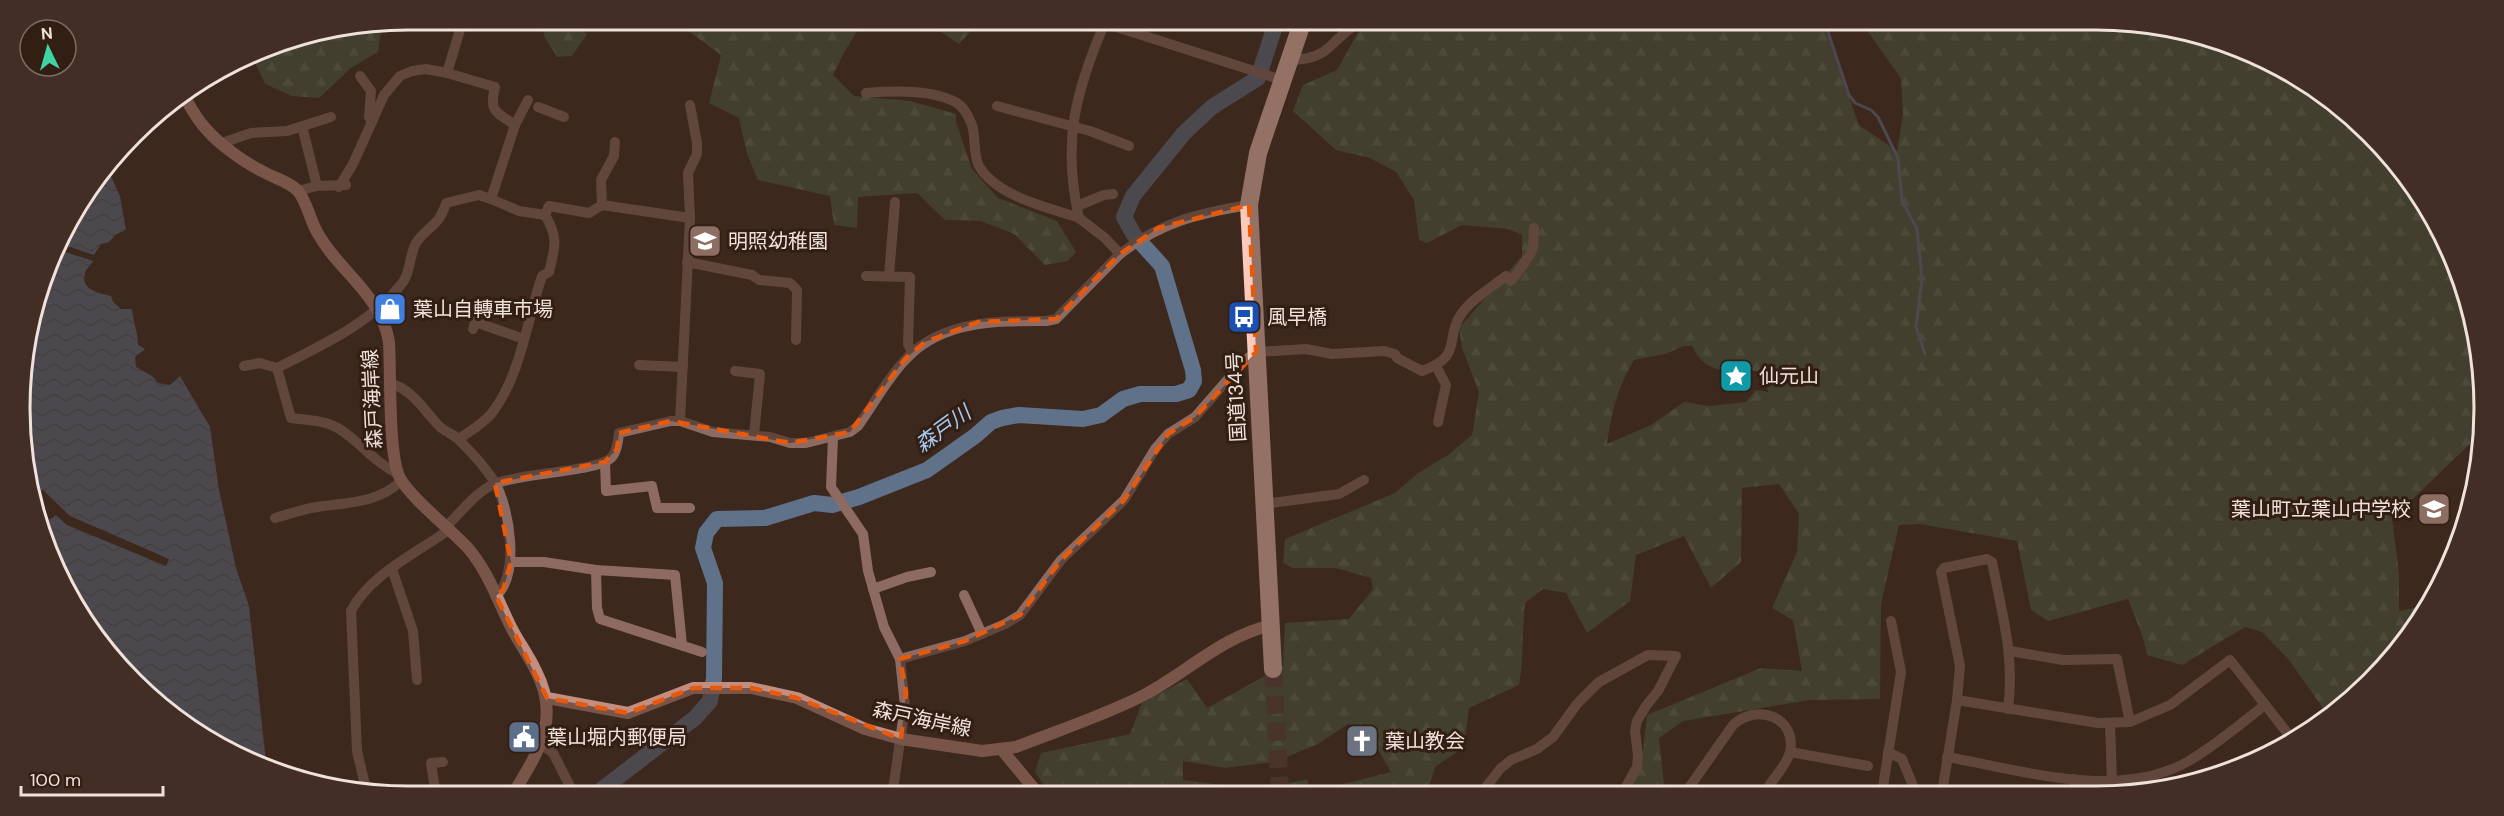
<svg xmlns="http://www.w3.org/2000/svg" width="2504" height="816" viewBox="0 0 2504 816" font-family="'DM Sans','Noto Sans JP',sans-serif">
<defs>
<pattern id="forest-firs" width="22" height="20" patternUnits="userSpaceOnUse" patternTransform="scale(1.5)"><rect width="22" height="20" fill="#4a5c43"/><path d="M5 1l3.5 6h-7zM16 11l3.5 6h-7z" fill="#64735e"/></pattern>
<pattern id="water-waves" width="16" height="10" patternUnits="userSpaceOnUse" patternTransform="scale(1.5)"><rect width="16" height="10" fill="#5f728a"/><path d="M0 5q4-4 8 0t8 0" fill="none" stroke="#545b66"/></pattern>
</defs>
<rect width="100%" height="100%" fill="#3d281d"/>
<g fill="url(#forest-firs)" fill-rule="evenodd">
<path d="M543 20H569L587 34 572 56 557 57 544 36Z"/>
<path d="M675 21H863L845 51 833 75 854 96 910 101 956 114V122L972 169 998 198 1057 221 1076 252 1068 261 1045 265 1014 234 981 221 945 220 917 193 858 197 857 228 834 225 830 196 758 180 747 154 739 118 709 103 721 55Z"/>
<path d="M872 21 979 22 959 44 941 32 907 30Z"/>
<path d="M1366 24 1824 26 1859 125 1897 151 1903 115 1901 79 1867 30V26L2172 27 2312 85 2419 192 2477 333V437L2392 519 2399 573V611L2430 605 2370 683 2327 714 2289 660 2262 632 2245 627 2182 665 2147 655C2144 635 2135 619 2128 599L2048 621 2031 610 2017 541 1920 524 1899 525 1881 604 1880 699 1810 700 1683 721 1659 738 1665 792H1630L1642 760 1647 715 1761 668 1802 671 1793 620 1772 608 1797 552 1799 514 1779 484 1742 488 1741 562 1711 588 1684 536 1636 555 1630 601 1587 633 1566 593 1543 589 1525 603C1522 630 1524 658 1519 685L1469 708 1464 747 1435 767 1428 791H1315L1391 772 1366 729 1348 724 1318 744 1274 762 1225 768 1183 761V780L1261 790 1307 779 1311 791H1048L1035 772 1041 753 1130 734 1142 703 1187 679 1207 708 1283 666 1285 623 1349 619 1373 589 1371 578 1336 568H1293L1283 563 1285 539 1395 493 1418 473 1448 455 1472 435 1479 392 1462 348 1459 328 1522 256V235L1509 229 1462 225 1427 243 1419 240 1414 200 1396 172 1370 158 1336 150 1293 111 1303 85 1337 70 1360 29ZM1684 346H1692C1710 383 1735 364 1766 373L1768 392 1756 390 1746 402 1709 406 1684 402 1651 425 1607 444C1611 414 1618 386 1634 360L1665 354Z"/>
<path d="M382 25 378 52 351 68 319 98 292 96 265 84 251 54 260 49Z"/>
</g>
<g fill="url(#water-waves)">
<path d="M109 172 120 196 126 230 115 235 109 242 101 244 94 255 58 243 60 236Z"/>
<path d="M56 249 93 261C91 266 86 268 85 273 80 290 99 293 111 296L113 302 121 309H132C133 322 138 332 138 345L145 349 135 357 136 367 152 376 158 383 170 385 180 376 210 427 219 490 236 568 249 606 266 762 192 731 100 644 33 508 23 358Z"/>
</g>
<path fill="#3d281d" d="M31 488 42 491 43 490 70 516 169 559 166 566 67 525 56 515 49 520 32 506Z"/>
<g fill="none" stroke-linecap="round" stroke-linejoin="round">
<g stroke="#5f728a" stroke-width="3">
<path d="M1826 26 1849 95 1855 103 1871 110 1878 117 1898 158 1902 201 1917 229 1922 279 1916 327 1925 354"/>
<path d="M2336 118V109"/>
</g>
<path stroke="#5f728a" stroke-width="16" d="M601 790 695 718 710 701 714 678 715 583 703 548 706 533 717 519 765 518 814 503 832 505 859 497 927 470 975 436 991 422 1002 418 1019 415 1083 419 1101 415 1123 399 1140 394H1176L1189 390 1194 381 1193 370 1162 266 1134 235 1124 217 1133 196 1184 133 1212 107 1258 78 1276 23"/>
<path stroke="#58443a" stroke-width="18" stroke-dasharray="18 9" stroke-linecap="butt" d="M1273 669 1280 791"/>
<g stroke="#8e6b62" stroke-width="10">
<path d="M1105 22C1075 93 1062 142 1079 218L1105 238 1120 254C1161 222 1199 213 1249 205"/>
<path d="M1104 23 1282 80"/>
<path d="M1289 60C1300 60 1314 58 1323 52 1336 44 1343 30 1358 24"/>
<path d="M447 73 463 20"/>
<path d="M360 76 371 91 369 117 372 122"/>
<path d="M866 93C893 91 933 89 957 103 965 108 969 117 972 125 976 138 973 155 979 166 997 197 1048 207 1079 218"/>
<path d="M997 106 1090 131 1129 146"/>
<path d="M538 107 564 117"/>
<path d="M302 126 317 186"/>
<path d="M615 142 614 156 601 180 602 205 690 218"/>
<path d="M222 143 251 133 287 131 331 117"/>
<path d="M339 187 353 164 384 95 400 76 412 71 426 69 447 73 495 87C489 112 495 111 515 125"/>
<path d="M298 191 317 186 346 185"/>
<path d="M491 199 519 211 545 215"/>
<path d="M1077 206 1104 195 1113 194"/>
<path d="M687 262 752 275 759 280 790 283 797 290 796 340"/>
<path d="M866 276 910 277 908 344 912 353"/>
<path d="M889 276 895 202"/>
<path d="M475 322 524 339"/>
<path d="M473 329 478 314"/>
<path d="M639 365 683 367"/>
<path d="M244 366 260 363 277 368 291 418C308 420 326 420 341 430 361 443 375 463 397 473"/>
<path d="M1436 366 1446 385 1438 422"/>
<path d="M277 368C322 345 372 323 403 282 411 271 409 256 416 243 427 226 439 227 446 203L479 195 491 199 515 125 528 100"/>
<path d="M735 371 760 374 754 435"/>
<path d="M391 384C411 388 425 411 438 425 445 432 454 434 460 441 472 453 487 469 495 483 510 509 520 575 496 596"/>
<path d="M680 421 690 218 688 173 697 154V143L690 105"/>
<path d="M833 437 831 487 863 534 868 571 884 627 900 659 905 706 893 790"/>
<path d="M459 439C470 431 483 424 492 413 521 375 527 320 542 276L549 272C555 247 559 238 545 215L549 206 589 213 602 205"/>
<path d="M605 462 606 491 652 486 657 508H690"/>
<path d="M1265 504 1339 494 1364 480"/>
<path d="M275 518C289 514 303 509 317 507 347 502 377 504 401 481"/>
<path d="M447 526C461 512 476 492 494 484 520 473 596 472 611 458 617 452 618 442 619 433L671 421H680L713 432 770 437 790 443H806L850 432 858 426C874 404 888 377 907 358 943 320 998 321 1046 321L1056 319 1120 254"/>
<path d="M511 562H544L596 570 597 608 600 619 702 652"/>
<path d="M392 569 413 631 417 680"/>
<path d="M596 570 675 575 682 645"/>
<path d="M873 589 907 577 931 572"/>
<path d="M964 595 982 634"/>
<path d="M2010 651 2063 660 2117 659 2130 722"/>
<path d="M900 659 965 641 1005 624 1020 615 1061 560 1124 500 1155 449 1168 434 1195 417 1243 362 1256 352 1306 349 1332 354 1384 351 1395 354 1397 358 1422 371C1465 355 1443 340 1462 313 1473 298 1492 287 1506 276L1510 281C1514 279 1532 253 1533 248 1534 241 1533 235 1534 228"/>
<path d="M1957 700 2098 723 2130 722 2170 705 2230 660 2292 739"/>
<path d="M2110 724 2112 782"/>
<path d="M541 744 553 753 572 790"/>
<path d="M1790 752 1868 766"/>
<path d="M1888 752 1902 759 1916 793"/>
<path d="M1947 757C2022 770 2117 801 2187 762 2215 746 2240 724 2265 705"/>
<path d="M2074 779 2075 788 2082 793"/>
<path d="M366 789 357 751 351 611C370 574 417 553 450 529"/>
<path d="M435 789 431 763 443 762"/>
<path d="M1482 792 1500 769 1511 760 1537 749 1553 737 1577 704 1599 682 1648 655 1676 656 1658 691 1646 706 1637 721 1635 731 1638 755 1637 767 1623 792"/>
<path d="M1686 792 1733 725C1758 702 1797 718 1790 752 1786 767 1772 779 1765 792"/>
<path d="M1882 793 1901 672 1891 621"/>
<path d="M1942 793 1957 700 1960 666 1941 572 1944 568 1987 559 1992 562C2002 612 2015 658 2008 709"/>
</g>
<g stroke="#c48d7e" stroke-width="12">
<path d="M184 96C191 108 197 120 207 130 219 144 245 163 262 171 273 178 289 181 298 191 307 202 310 220 317 232 338 271 381 294 389 342 391 372 388 456 400 478 411 498 450 529 467 547 486 568 497 598 509 623 517 640 528 654 536 671 560 717 540 749 516 789"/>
<path d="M547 698 628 713 693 688H751L797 698 865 729 901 739 982 751 1016 747C1059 730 1103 716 1144 695 1186 673 1224 635 1272 625"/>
<path d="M1002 750 1036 791"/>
</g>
<path stroke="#fdc9bb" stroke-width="18" d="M1273 669 1249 205 1258 153 1302 23"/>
</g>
<path d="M0 0H2504V816H0ZM1249 205 1256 352 1195 417 1168 434 1124 500 1061 560 1020 615 965 641 900 659 906 692 901 739 797 698 751 688H693L628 713 547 698 496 596 503 590 511 562 495 483 605 462 617 449 619 433 671 421 790 443 850 432 905 359 925 342 978 322 1056 319 1120 254 1158 228Z" fill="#3d281d" fill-opacity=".55" fill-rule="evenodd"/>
<path fill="none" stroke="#e8590c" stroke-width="4.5" stroke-dasharray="12 8" stroke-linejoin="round" d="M1249 205 1256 352 1195 417 1168 434 1124 500 1061 560 1020 615 965 641 900 659 906 692 901 739 797 698 751 688H693L628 713 547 698 496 596 503 590 511 562 495 483 605 462 617 449 619 433 671 421 790 443 850 432 905 359 925 342 978 322 1056 319 1120 254 1158 228Z"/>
<defs>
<symbol id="school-square" viewBox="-11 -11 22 22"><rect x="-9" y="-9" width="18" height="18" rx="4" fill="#8d6e63" stroke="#331e14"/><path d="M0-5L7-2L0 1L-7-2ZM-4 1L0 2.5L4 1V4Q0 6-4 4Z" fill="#fff"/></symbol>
<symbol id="shop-square" viewBox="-11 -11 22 22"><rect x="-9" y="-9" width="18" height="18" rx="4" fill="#3f7fe0" stroke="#331e14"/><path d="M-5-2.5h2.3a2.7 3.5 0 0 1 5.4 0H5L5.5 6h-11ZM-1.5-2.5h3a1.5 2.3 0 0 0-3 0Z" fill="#fff"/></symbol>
<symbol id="bus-square" viewBox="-11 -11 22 22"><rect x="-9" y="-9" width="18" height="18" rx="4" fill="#1a4fb4" stroke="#331e14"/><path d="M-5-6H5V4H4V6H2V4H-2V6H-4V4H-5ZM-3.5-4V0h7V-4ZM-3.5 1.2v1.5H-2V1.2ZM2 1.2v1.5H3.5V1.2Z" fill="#fff"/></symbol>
<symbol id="sight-square" viewBox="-11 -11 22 22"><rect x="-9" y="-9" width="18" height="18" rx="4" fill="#0f9aa8" stroke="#331e14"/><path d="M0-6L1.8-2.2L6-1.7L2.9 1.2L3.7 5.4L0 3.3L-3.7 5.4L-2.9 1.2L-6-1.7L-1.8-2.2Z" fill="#fff"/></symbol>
<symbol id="civic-square" viewBox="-11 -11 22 22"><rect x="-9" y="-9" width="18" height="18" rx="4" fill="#5c6f8a" stroke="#331e14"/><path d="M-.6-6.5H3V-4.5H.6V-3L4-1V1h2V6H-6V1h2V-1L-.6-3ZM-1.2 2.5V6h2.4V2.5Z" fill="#fff"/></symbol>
<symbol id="church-square" viewBox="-11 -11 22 22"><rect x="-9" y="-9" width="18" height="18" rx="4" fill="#6b7280" stroke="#331e14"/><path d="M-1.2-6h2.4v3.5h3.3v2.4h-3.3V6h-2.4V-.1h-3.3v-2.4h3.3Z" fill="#fff"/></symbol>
</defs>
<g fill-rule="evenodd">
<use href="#school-square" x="686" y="222" width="38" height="38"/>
<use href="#shop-square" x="371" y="290" width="38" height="38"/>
<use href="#bus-square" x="1225" y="298" width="38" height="38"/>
<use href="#sight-square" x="1717" y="357" width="38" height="38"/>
<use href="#school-square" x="2415" y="490" width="38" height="38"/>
<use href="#civic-square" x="505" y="718" width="38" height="38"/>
<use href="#church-square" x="1343" y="722" width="38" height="38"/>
</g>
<g text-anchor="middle" stroke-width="6" stroke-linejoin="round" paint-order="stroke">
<g font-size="20" fill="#f0e2db" stroke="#331e14" text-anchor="start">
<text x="728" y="248">明照幼稚園</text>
<text x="413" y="316">葉山自轉車市場</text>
<text x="1267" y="324">風早橋</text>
<text x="1759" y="383">仙元山</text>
<text x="2411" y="516" text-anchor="end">葉山町立葉山中学校</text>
<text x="547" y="744">葉山堀内郵便局</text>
<text x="1385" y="748">葉山教会</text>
</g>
<g font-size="20" fill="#f0e2db" stroke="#331e14">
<text transform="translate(1236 397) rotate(-93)" y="7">国道134号</text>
<text transform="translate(372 399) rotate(-93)" y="7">森戸海岸線</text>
<text transform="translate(922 719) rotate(12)" y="7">森戸海岸線</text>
</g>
<g font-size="21" font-style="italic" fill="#a4c9f5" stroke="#331e14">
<text transform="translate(943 429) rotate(-36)" y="7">森戸川</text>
</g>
</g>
<path d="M0 0H2504V816H0ZM408 30H2096A378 378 0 0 1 2474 408V408A378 378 0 0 1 2096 786H408A378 378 0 0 1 30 408V408A378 378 0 0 1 408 30Z" fill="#422e24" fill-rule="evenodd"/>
<path fill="none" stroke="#f0e2db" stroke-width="3" d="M408 30H2096A378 378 0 0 1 2474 408V408A378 378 0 0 1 2096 786H408A378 378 0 0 1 30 408V408A378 378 0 0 1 408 30Z"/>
<g transform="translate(48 48) rotate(355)"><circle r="28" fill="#331e14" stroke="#7f6c64" stroke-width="1.5"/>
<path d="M0-4.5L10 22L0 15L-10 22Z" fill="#3ed4a3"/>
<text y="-9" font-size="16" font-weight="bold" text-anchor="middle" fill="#f0e2db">N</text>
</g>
<path d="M21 786v9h142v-9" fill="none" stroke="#f0e2db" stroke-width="3"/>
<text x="30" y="786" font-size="18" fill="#f0e2db" stroke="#331e14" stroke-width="4.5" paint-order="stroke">100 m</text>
</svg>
